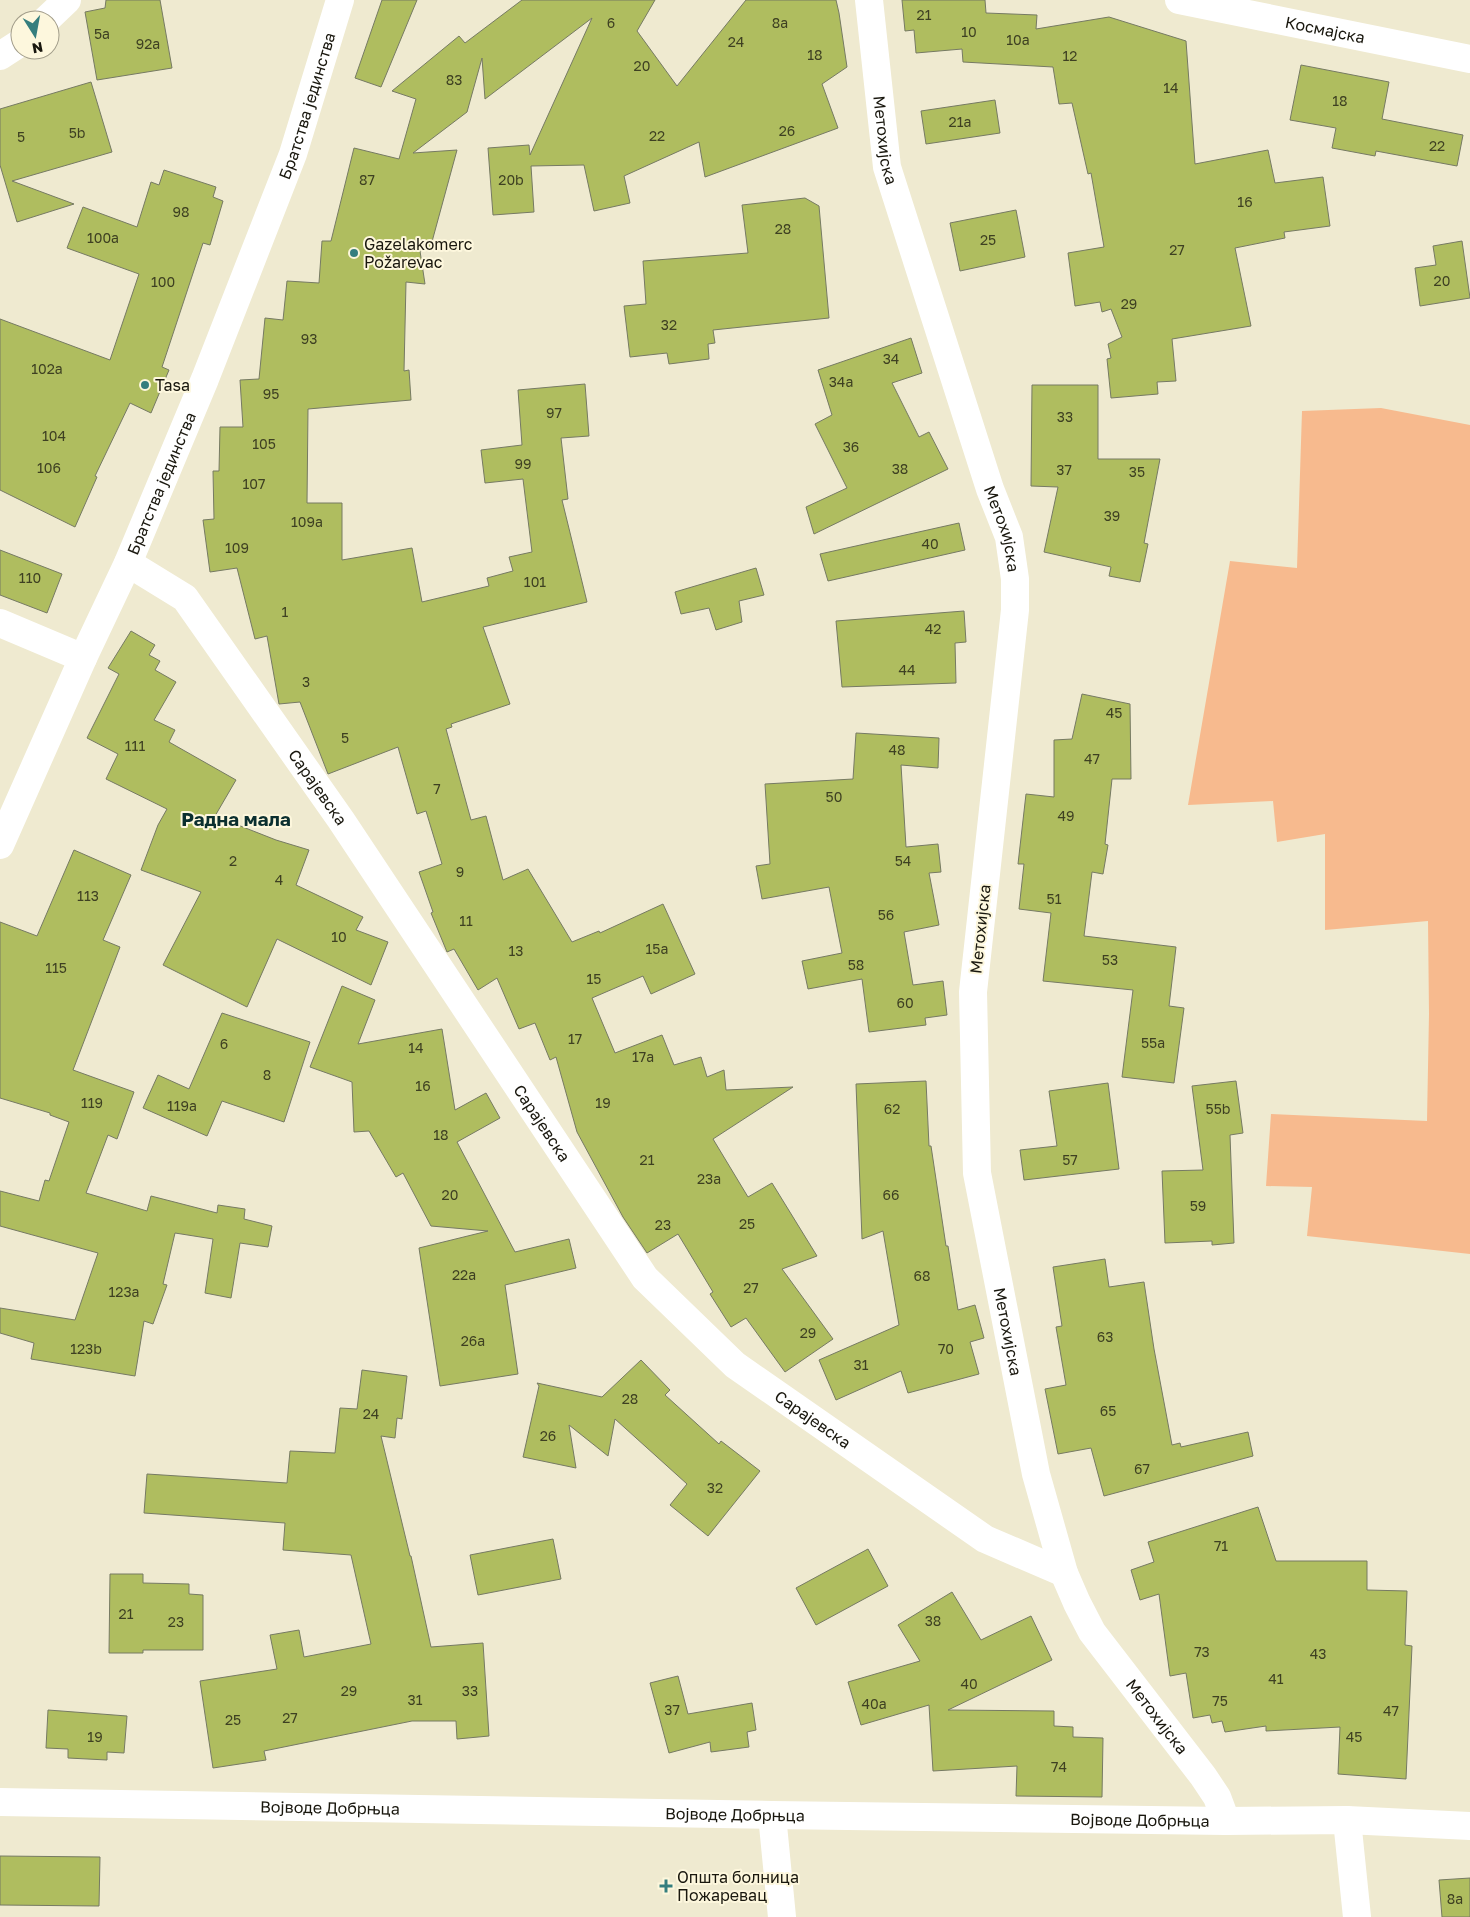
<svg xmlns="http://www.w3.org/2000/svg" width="1470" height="1917" viewBox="0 0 1470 1917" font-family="'Golos Text',sans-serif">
<rect width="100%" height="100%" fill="#efead0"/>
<path fill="#f7ba8e" d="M1381 408 1470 425V1254L1307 1236 1312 1187 1266 1186 1271 1114 1427 1121 1429 1014 1428 921 1325 930V834L1277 842 1273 801 1188 805 1230 561 1297 568 1302 411Z"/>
<g fill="#afbd5f" stroke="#767a63">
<path d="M106 0H160L172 68 97 80 85 12 105 8Z"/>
<path d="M382 0H417L381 87 355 78Z"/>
<path d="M522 0H655L637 31 677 86 746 0H836L839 13 847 67 822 84 838 128 705 177 699 142 624 176 630 203 594 211 584 165 531 166 534 212 493 215 488 148 529 145 530 155 592 18 485 99 482 58 467 112 413 153 457 150 430 249 420 251 425 284 406 282 404 371 409 370 411 400 308 409 307 503H342V560L412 548 422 602 489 586 487 578 513 571 509 557 532 552 523 479 485 483 481 450 522 445 518 390 585 384 589 436 561 438 568 499 562 500 587 602 483 627 510 704 451 724 452 727 446 729 471 820 486 816 503 880 528 869 572 942 599 931 600 933 663 904 695 974 651 994 643 976 592 998 615 1053 662 1035 674 1065 701 1057 707 1077 724 1070 726 1090 793 1087 713 1139 748 1197 772 1183 817 1256 782 1269 833 1339 785 1372 746 1318 731 1327 710 1294 713 1292 678 1234 647 1253 623 1217 577 1132 556 1057 550 1060 535 1023 519 1029 497 978 478 990 454 949 447 952 431 913 433 912 419 872 442 864 426 811 417 814 398 747 328 774 300 702 279 704 267 636 255 639 237 568 210 572 203 520 214 519 213 471H219L220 427H243L240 380 259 379 265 318 283 320 287 281 319 283 322 241H331L354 148 399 159 416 99 392 91 459 36 465 43Z"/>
<path d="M902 0H985L986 13 1037 15 1036 29 1109 17 1186 41 1195 164 1268 150 1275 183 1323 177 1330 226 1284 232 1285 238 1235 248 1251 326 1172 339 1176 381 1157 382 1158 394 1111 398 1107 359 1111 358 1108 344 1122 337 1111 309 1102 312 1100 302 1075 306 1068 253 1104 247 1091 173 1088 174 1072 103 1059 104 1053 67 963 62 962 49 916 53 914 30 905 31Z"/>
<path d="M1301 65 1389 82 1382 119 1463 135 1457 166 1376 151 1375 156 1332 148 1336 128 1290 120Z"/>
<path d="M91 82 112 152 12 181 74 204 17 222 0 165V109Z"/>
<path d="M995 100 1000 133 926 144 921 111Z"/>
<path d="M164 170 216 187 213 197 223 201 210 245 203 243 162 367 169 370 151 413 130 403 95 476 97 477 75 527 0 490V319L110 360 139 274 67 248 83 207 137 227 151 182 159 185Z"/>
<path d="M805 198 819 206 829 318 713 330 715 343 708 344 709 359 669 364 667 353 630 357 624 306 646 304 643 261 748 253 742 205Z"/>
<path d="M1016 210 1025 257 960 271 950 223Z"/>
<path d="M1462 241 1470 298 1420 306 1415 268 1436 265 1433 246Z"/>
<path d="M911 338 922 373 892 383 919 437 929 432 948 469 814 534 806 507 847 488 815 424 832 415 818 370Z"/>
<path d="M1032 385H1098V459H1160L1144 543 1148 544 1140 582 1109 576 1111 567 1044 552 1058 487 1031 486Z"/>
<path d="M959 523 965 550 828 581 820 554Z"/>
<path d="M0 550 62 574 47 613 0 595Z"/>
<path d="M756 568 764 595 739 601 742 622 716 630 709 608 681 614 675 592Z"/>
<path d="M964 611 966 642 955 643 956 683 842 687 836 621Z"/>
<path d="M131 631 155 645 149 655 160 661 155 670 176 682 154 720 175 730 169 742 236 780 215 816 276 840 309 850 296 885 363 917 356 930 388 942 371 985 277 939 247 1007 163 965 201 892 141 870 158 825 167 809 106 779 118 754 87 738 119 674 108 668Z"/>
<path d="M1082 694 1130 704 1131 779H1112L1105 844 1108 845 1103 874 1092 872 1084 936 1176 947 1169 1006 1184 1008 1174 1083 1122 1077 1133 990 1043 981 1051 913 1019 909 1024 864H1018L1026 794 1054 797V740L1072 739Z"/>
<path d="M856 733 939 738 938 768 901 765 906 847 938 844 941 872 929 873 939 925 904 932 913 985 943 981 947 1015 925 1018 926 1025 869 1032 862 979 808 989 802 961 842 953 829 887 762 899 756 866 770 864 765 784 853 779Z"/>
<path d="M74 850 131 875 103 940 120 947 73 1070 134 1092 117 1139 108 1135 86 1193 147 1211 151 1196 217 1213 218 1205 245 1209 244 1219 272 1226 268 1247 240 1243 231 1298 205 1293 213 1239 175 1233 163 1284 167 1285 153 1324 144 1321 135 1376 31 1359 34 1343 0 1333V1308L75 1320 98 1253 0 1226V1191L39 1201 45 1180 49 1181 69 1122 50 1115V1113L0 1098V922L37 936Z"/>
<path d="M342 986 375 1000 358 1044 442 1029 455 1110 486 1093 500 1118 457 1142 515 1252 569 1239 576 1268 505 1285 518 1374 440 1386 419 1248 488 1231 431 1226 403 1173 396 1177 369 1131 354 1132 352 1082 310 1067Z"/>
<path d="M222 1013 310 1042 284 1122 222 1101 207 1136 143 1108 158 1075 189 1089Z"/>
<path d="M926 1081 929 1146H931L946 1246H948L958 1310 975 1305 984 1338 970 1342 979 1374 908 1393 901 1371 836 1400 819 1360 899 1325 883 1231 862 1239 856 1084Z"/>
<path d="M1236 1081 1243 1133 1230 1135 1234 1243 1212 1245V1241L1165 1243 1162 1171 1203 1170 1192 1086Z"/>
<path d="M1108 1083 1119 1169 1024 1180 1020 1150 1057 1146 1049 1091Z"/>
<path d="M1105 1259 1109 1287 1144 1282 1154 1349 1172 1445 1180 1443 1181 1447 1248 1432 1253 1456 1104 1496 1091 1448 1058 1454 1045 1389 1066 1385 1056 1327 1062 1326 1053 1267Z"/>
<path d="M641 1360 670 1390 665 1395 719 1444 721 1441 760 1471 708 1536 670 1505 687 1484 615 1419 608 1456 569 1425 576 1468 523 1457 539 1386 537 1383 602 1397Z"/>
<path d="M362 1370 407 1376 402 1419 397 1418 395 1438 381 1436 410 1556H411L431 1647 483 1643 489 1736 457 1739 456 1721H412L264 1751 266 1760 213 1768 200 1681 277 1669 270 1635 299 1630 304 1657 371 1644 351 1555 283 1550 285 1523 144 1513 147 1474 287 1483 290 1451 335 1453 340 1408 357 1409Z"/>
<path d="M1258 1507 1276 1561H1367V1590L1407 1591 1405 1645 1412 1646 1406 1779 1338 1774 1340 1727 1266 1731V1726L1225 1732 1222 1721 1212 1723 1210 1715 1193 1718 1186 1673 1170 1676 1159 1594 1140 1600 1131 1570 1154 1562 1148 1542Z"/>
<path d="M553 1539 561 1579 478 1595 470 1555Z"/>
<path d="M868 1549 888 1586 816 1625 796 1588Z"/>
<path d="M110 1574H143V1583L189 1584V1594L203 1595V1650H143V1653H109Z"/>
<path d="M952 1592 981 1640 1031 1616 1052 1660 948 1710 1054 1711V1726L1073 1727V1737L1103 1738 1102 1797 1016 1796 1017 1766 933 1771 929 1705 861 1725 848 1682 920 1661 898 1625Z"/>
<path d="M678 1676 688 1714 752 1703 756 1730 747 1732 749 1747 711 1752 710 1742 669 1753 650 1683Z"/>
<path d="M48 1710 127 1716 124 1753 107 1752V1760L68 1758V1749L46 1748Z"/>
<path d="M0 1856 100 1857 99 1906 0 1905Z"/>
<path d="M1470 1878V1917H1442L1439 1880Z"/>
</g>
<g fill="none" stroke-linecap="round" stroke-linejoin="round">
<g stroke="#fff" stroke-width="28">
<path id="s1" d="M869 0 887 167 990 489 1009 537 1015 579V610L973 992 977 1173 1036 1474 1064 1573 1077 1603 1092 1632 1203 1776 1217 1797 1226 1821"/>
<path id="s2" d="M1179 0 1470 59"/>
<path d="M46 20 67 0"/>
<path d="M0 56 20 43"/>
<path id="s3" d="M128 563 185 598 341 820 645 1278 735 1365 985 1539 1064 1573"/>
<path d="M0 623 83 658"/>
<path id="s4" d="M0 845 83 658 128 563 205 379 293 154 340 0"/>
<path id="s5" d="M0 1802 772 1815 1226 1821 1347 1820 1470 1826"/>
<path d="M772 1815 782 1917"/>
<path d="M1347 1820 1357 1917"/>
</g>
</g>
<g fill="#357e7e" stroke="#fdf7dd" stroke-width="2">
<circle cx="354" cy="253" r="5"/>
<circle cx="145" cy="385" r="5"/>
<path d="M663.5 1878.5h5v5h5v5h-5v5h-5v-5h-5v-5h5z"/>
</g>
<g text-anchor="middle" stroke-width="4" stroke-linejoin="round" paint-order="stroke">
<g font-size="14" fill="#3e4022">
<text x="924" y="20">21</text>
<text x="611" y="28">6</text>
<text x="780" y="28">8a</text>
<text x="969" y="37">10</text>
<text x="102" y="39">5a</text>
<text x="1018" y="45">10a</text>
<text x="736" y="47">24</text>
<text x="148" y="49">92a</text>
<text x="815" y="60">18</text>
<text x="1070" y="61">12</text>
<text x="642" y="71">20</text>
<text x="454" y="85">83</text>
<text x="1171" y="93">14</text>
<text x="1340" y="106">18</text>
<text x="960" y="127">21a</text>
<text x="787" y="136">26</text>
<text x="77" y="138">5b</text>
<text x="657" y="141">22</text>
<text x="21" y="142">5</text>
<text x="1437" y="151">22</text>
<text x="367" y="185">87</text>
<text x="511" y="185">20b</text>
<text x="1245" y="207">16</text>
<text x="181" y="217">98</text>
<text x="783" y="234">28</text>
<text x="103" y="243">100a</text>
<text x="988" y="245">25</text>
<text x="1177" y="255">27</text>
<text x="1442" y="286">20</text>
<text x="163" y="287">100</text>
<text x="1129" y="309">29</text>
<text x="669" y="330">32</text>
<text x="309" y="344">93</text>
<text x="891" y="364">34</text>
<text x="47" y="374">102a</text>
<text x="841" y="387">34a</text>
<text x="271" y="399">95</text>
<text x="554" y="418">97</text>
<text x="1065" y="422">33</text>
<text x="54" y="441">104</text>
<text x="264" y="449">105</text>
<text x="851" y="452">36</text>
<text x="523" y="469">99</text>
<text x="49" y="473">106</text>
<text x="900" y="474">38</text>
<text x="1064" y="475">37</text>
<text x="1137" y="477">35</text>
<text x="254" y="489">107</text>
<text x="1112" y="521">39</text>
<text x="307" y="527">109a</text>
<text x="930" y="549">40</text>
<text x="237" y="553">109</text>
<text x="30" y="583">110</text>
<text x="535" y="587">101</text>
<text x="285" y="617">1</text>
<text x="933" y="634">42</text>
<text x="907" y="675">44</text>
<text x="306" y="687">3</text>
<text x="1114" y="718">45</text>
<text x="345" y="743">5</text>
<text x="135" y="751">111</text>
<text x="897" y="755">48</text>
<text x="1092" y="764">47</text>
<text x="437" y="794">7</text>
<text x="834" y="802">50</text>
<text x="1066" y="821">49</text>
<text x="233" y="866">2</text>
<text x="903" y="866">54</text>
<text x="460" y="877">9</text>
<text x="279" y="885">4</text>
<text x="88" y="901">113</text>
<text x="1054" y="904">51</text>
<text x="886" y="920">56</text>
<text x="466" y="926">11</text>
<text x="339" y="942">10</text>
<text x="657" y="954">15a</text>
<text x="516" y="956">13</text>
<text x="1110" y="965">53</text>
<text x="856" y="970">58</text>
<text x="56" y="973">115</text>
<text x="594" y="984">15</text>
<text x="905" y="1008">60</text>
<text x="575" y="1044">17</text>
<text x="1153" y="1048">55a</text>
<text x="224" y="1049">6</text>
<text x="416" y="1053">14</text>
<text x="643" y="1062">17a</text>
<text x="267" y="1080">8</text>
<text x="423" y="1091">16</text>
<text x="92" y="1108">119</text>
<text x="603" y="1108">19</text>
<text x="182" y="1111">119a</text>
<text x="892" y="1114">62</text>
<text x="1218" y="1114">55b</text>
<text x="441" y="1140">18</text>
<text x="647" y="1165">21</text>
<text x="1070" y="1165">57</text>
<text x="709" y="1184">23a</text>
<text x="450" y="1200">20</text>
<text x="891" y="1200">66</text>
<text x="1198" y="1211">59</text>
<text x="747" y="1229">25</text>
<text x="663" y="1230">23</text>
<text x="464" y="1280">22a</text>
<text x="922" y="1281">68</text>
<text x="751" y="1293">27</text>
<text x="124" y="1297">123a</text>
<text x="808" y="1338">29</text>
<text x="1105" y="1342">63</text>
<text x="473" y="1346">26a</text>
<text x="86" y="1354">123b</text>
<text x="946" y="1354">70</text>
<text x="861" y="1370">31</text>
<text x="630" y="1404">28</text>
<text x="1108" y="1416">65</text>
<text x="371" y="1419">24</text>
<text x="548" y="1441">26</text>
<text x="1142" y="1474">67</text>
<text x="715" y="1493">32</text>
<text x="1221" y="1551">71</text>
<text x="126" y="1619">21</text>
<text x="933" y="1626">38</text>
<text x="176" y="1627">23</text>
<text x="1202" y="1657">73</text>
<text x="1318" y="1659">43</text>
<text x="1276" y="1684">41</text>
<text x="969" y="1689">40</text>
<text x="349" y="1696">29</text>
<text x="470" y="1696">33</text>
<text x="415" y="1705">31</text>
<text x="1220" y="1706">75</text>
<text x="874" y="1709">40a</text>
<text x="672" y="1715">37</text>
<text x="1391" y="1716">47</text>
<text x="290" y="1723">27</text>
<text x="233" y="1725">25</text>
<text x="95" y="1742">19</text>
<text x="1354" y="1742">45</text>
<text x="1059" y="1772">74</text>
<text x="1455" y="1904">8a</text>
</g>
<g font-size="16" fill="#19170e" stroke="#fdf7dd">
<text dy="6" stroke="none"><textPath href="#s2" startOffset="149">Космајска</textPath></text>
<text dy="6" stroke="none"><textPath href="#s4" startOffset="801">Братства јединства</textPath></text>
<text dy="6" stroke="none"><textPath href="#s1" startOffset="141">Метохијска</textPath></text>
<text dy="6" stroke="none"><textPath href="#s4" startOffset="396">Братства јединства</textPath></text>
<text dy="6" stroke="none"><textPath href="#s1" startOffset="548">Метохијска</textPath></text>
<text dy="6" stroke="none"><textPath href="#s3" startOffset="298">Сарајевска</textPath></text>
<text transform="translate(980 929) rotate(-84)" y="6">Метохијска</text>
<text dy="6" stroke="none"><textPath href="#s3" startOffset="702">Сарајевска</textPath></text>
<text dy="6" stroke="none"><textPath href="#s1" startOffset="1358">Метохијска</textPath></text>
<text dy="6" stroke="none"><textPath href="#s3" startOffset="1108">Сарајевска</textPath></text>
<text dy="6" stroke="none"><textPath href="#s1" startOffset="1778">Метохијска</textPath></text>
<text dy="6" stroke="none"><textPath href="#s5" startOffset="330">Војводе Добрњца</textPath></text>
<text dy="6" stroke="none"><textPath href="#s5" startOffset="735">Војводе Добрњца</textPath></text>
<text dy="6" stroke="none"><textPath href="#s5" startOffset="1140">Војводе Добрњца</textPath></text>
</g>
<g font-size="16" fill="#19170e" stroke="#fdf7dd" text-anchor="start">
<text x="364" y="250">Gazelakomerc<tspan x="364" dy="18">Požarevac</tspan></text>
<text x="155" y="391">Tasa</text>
<text x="677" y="1883">Општа болница<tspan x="677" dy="18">Пожаревац</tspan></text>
</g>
<g font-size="19" font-weight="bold" fill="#0b2f2f" stroke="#fdf7dd">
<text x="236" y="826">Радна мала</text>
</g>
</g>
<g transform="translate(35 35) rotate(169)"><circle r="24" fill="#fdf7dd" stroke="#a29d8a"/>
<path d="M0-4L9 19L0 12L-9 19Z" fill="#357e7e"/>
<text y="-8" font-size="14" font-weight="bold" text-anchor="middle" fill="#19170e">N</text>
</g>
</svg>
